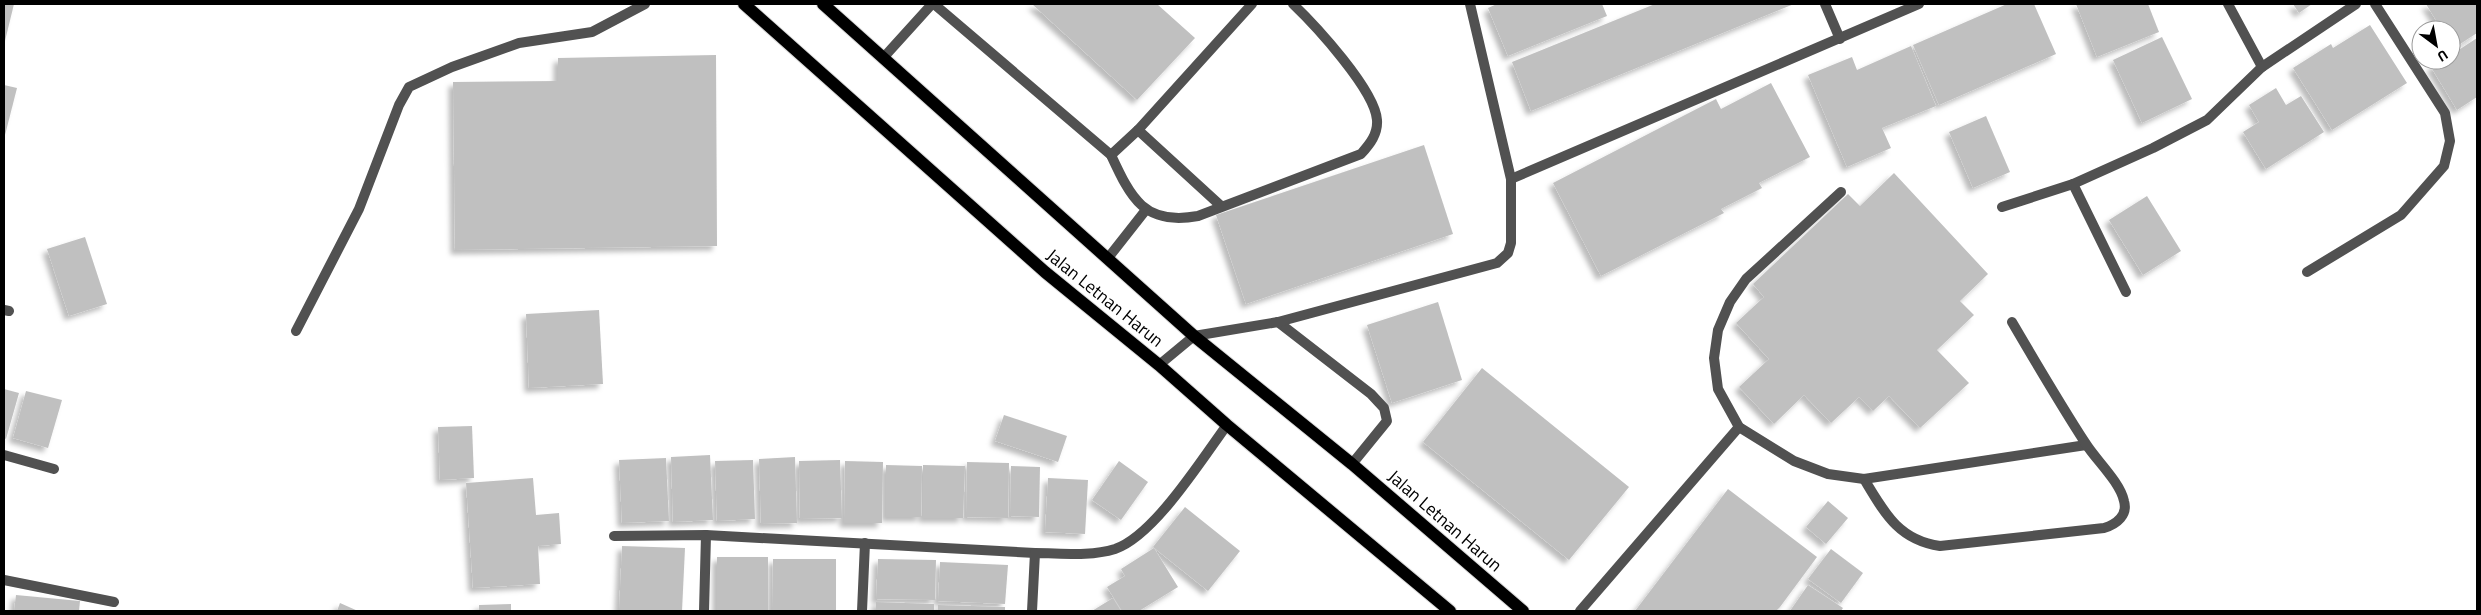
<svg xmlns="http://www.w3.org/2000/svg" width="2481" height="615" viewBox="0 0 2481 615" font-family="'Titillium Web',sans-serif">
<defs>
<filter id="shadow"><feDropShadow dx="-4.5" dy="4.5" stdDeviation="2.5" flood-color="#0004"/></filter>
</defs>
<rect width="100%" height="100%" fill="#fff"/>
<g fill="#c0c0c0" filter="url(#shadow)">
<path d="M4 4H14L4 45Z"/>
<path d="M1032 4H1157L1195 38 1137 100Z"/>
<path d="M1497 4H1602L1607 16 1508 56 1488 8Z"/>
<path d="M1655 4H1794L1531 111 1512 62Z"/>
<path d="M2007 4H2034L2056 54 1939 105 1913 45Z"/>
<path d="M2076 4H2148L2159 32 2097 57Z"/>
<path d="M2293 4H2312L2299 13Z"/>
<path d="M2426 4H2477V33L2454 48 2451 44V30H2442Z"/>
<path d="M2370 25 2407 83 2332 130 2293 68 2331 44 2333 48Z"/>
<path d="M2162 37 2192 99 2142 123 2113 60Z"/>
<path d="M2477 38V97L2457 110 2431 67 2443 60H2451V55Z"/>
<path d="M1911 46 1936 106 1882 128 1891 148 1847 167 1808 75 1852 57 1857 70Z"/>
<path d="M716 55 717 246 455 250 453 82 558 81V58Z"/>
<path d="M1771 83 1810 157 1759 183 1762 188 1721 209 1724 213 1601 276 1553 183 1716 99 1721 109Z"/>
<path d="M4 85 17 88 4 139Z"/>
<path d="M2276 88 2286 105 2301 96 2324 132 2266 169 2243 132 2259 122 2249 105Z"/>
<path d="M1986 116 2010 172 1973 188 1949 132Z"/>
<path d="M1424 145 1453 234 1246 304 1216 215Z"/>
<path d="M1894 173 1988 274 1960 301 1974 315 1937 350 1969 383 1920 428 1889 396 1873 411 1859 397 1831 423 1804 395 1774 424 1739 387 1769 359 1736 323 1764 297 1753 284 1848 194 1860 206Z"/>
<path d="M2147 196 2181 251 2143 275 2109 220Z"/>
<path d="M85 237 107 304 69 316 47 249Z"/>
<path d="M1438 302 1462 380 1392 403 1367 325Z"/>
<path d="M599 310 603 384 529 388 526 314Z"/>
<path d="M1482 368 1629 487 1569 560 1423 442Z"/>
<path d="M4 389 19 393 6 439 4 438Z"/>
<path d="M26 391 62 400 48 448 13 438Z"/>
<path d="M1004 415 1067 436 1058 462 995 441Z"/>
<path d="M472 426 474 478 440 480 438 427Z"/>
<path d="M710 455 713 520 673 522 671 457Z"/>
<path d="M795 457 797 523 761 524 759 459Z"/>
<path d="M666 458 669 521 622 523 619 460Z"/>
<path d="M753 460 755 519 717 521 715 461Z"/>
<path d="M840 460 842 518 800 519 799 461Z"/>
<path d="M845 461 883 462 882 523H844Z"/>
<path d="M1119 461 1148 482 1121 520 1092 500Z"/>
<path d="M967 462 1009 463 1008 518 966 517Z"/>
<path d="M886 465 922 466 921 517H886Z"/>
<path d="M923 465 965 466 963 518H923Z"/>
<path d="M1011 466 1040 467 1039 517 1010 516Z"/>
<path d="M533 478 536 515 559 513 561 544 538 546 540 584 473 588 466 483Z"/>
<path d="M1048 478 1088 480 1085 534 1045 532Z"/>
<path d="M1728 489 1817 557 1780 607 1776 611H1635Z"/>
<path d="M1828 501 1848 518 1826 544 1806 527Z"/>
<path d="M1185 507 1240 551 1208 591 1153 547Z"/>
<path d="M622 546 685 548 682 611H619Z"/>
<path d="M1154 548 1178 587 1139 611H1122L1107 587 1125 576 1121 569Z"/>
<path d="M1831 549 1863 573 1841 603 1808 579Z"/>
<rect x="717" y="557" width="51" height="54"/>
<path d="M773 559H836V611H772Z"/>
<path d="M878 559 936 560 935 600 876 599Z"/>
<path d="M940 562 1008 565 1005 604 938 601Z"/>
<path d="M1808 585 1843 608 1841 611H1790Z"/>
<path d="M16 595 80 601 79 611H14Z"/>
<path d="M1113 598 1121 611H1092Z"/>
<path d="M876 602 934 604V611H876Z"/>
<path d="M340 603 358 611H337Z"/>
<path d="M511 604V611H479V605Z"/>
<path d="M938 605 1005 607V611H938Z"/>
</g>
<g fill="none" stroke-linecap="round" stroke-linejoin="round">
<defs>
<g id="primary">
<path d="M744 4 1045 272 1159 365 1227 425 1450 611"/>
<path d="M823 4 1194 336 1352 464 1523 611"/>
</g>
</defs>
<use href="#primary" stroke="#dbdbdb" stroke-width="14"/>
<g stroke="#515151" stroke-width="10">
<path d="M934 4 1111 155C1131 198 1144 226 1198 216L1361 154C1370 144 1378 134 1377 120 1375 90 1315 25 1293 4"/>
<path d="M884 57 932 4"/>
<path d="M1138 130 1221 206"/>
<path d="M1111 155 1138 130 1252 4"/>
<path d="M1841 192 1746 279 1730 302 1718 330 1714 358 1718 389 1739 427 1794 461 1828 474 1864 479 2086 445"/>
<path d="M1108 258 1145 211"/>
<path d="M296 331 359 209 399 105 409 87 452 67 519 43 592 32 645 4"/>
<path d="M1864 479C1884 512 1898 540 1940 546L2104 528C2117 524 2128 515 2124 501 2120 482 2096 460 2086 444 2060 404 2036 363 2012 322"/>
<path d="M1580 611 1739 427"/>
</g>
<g stroke="#515151" stroke-width="10">
<path d="M1470 4 1511 179"/>
<path d="M1825 4 1840 39"/>
<path d="M2228 4 2262 67"/>
<path d="M2073 184 2126 292"/>
<path d="M2002 207 2073 184 2153 148 2207 120 2262 67 2356 4"/>
<path d="M2307 272 2401 215 2444 166 2450 141 2445 113 2375 4"/>
<path d="M4 310 9 311"/>
<path d="M1278 322 1371 394 1384 408 1387 421 1352 464"/>
<path d="M1159 365 1194 336 1278 322 1497 263 1508 253 1511 243V179L1919 4"/>
<path d="M4 455 54 469"/>
<path d="M614 536 706 535 1035 553"/>
<path d="M4 580 114 602"/>
<path d="M704 611 706 535"/>
<path d="M862 611 865 543"/>
<path d="M1032 611 1035 553C1061 553 1089 557 1115 549 1154 536 1202 459 1227 425"/>
</g>
<use href="#primary" stroke="#000" stroke-width="12"/>
</g>
<g text-anchor="middle" stroke-width="4" stroke-linejoin="round" paint-order="stroke">
<g font-size="18" fill="#000" stroke="#fff">
<text transform="translate(1105 298) rotate(39)" y="6">Jalan Letnan Harun</text>
<text transform="translate(1445 521) rotate(41)" y="6">Jalan Letnan Harun</text>
</g>
</g>
<rect width="2481" height="615" fill="none" stroke="#000000" stroke-width="10"/>
<g transform="translate(2436 45) rotate(148)"><circle r="24" fill="#ffffff" stroke="#999999"/>
<path d="M0-4L9 19L0 12L-9 19Z" fill="#000000"/>
<text y="-8" font-size="14" font-weight="bold" text-anchor="middle" fill="#000000">U</text>
</g>
</svg>
